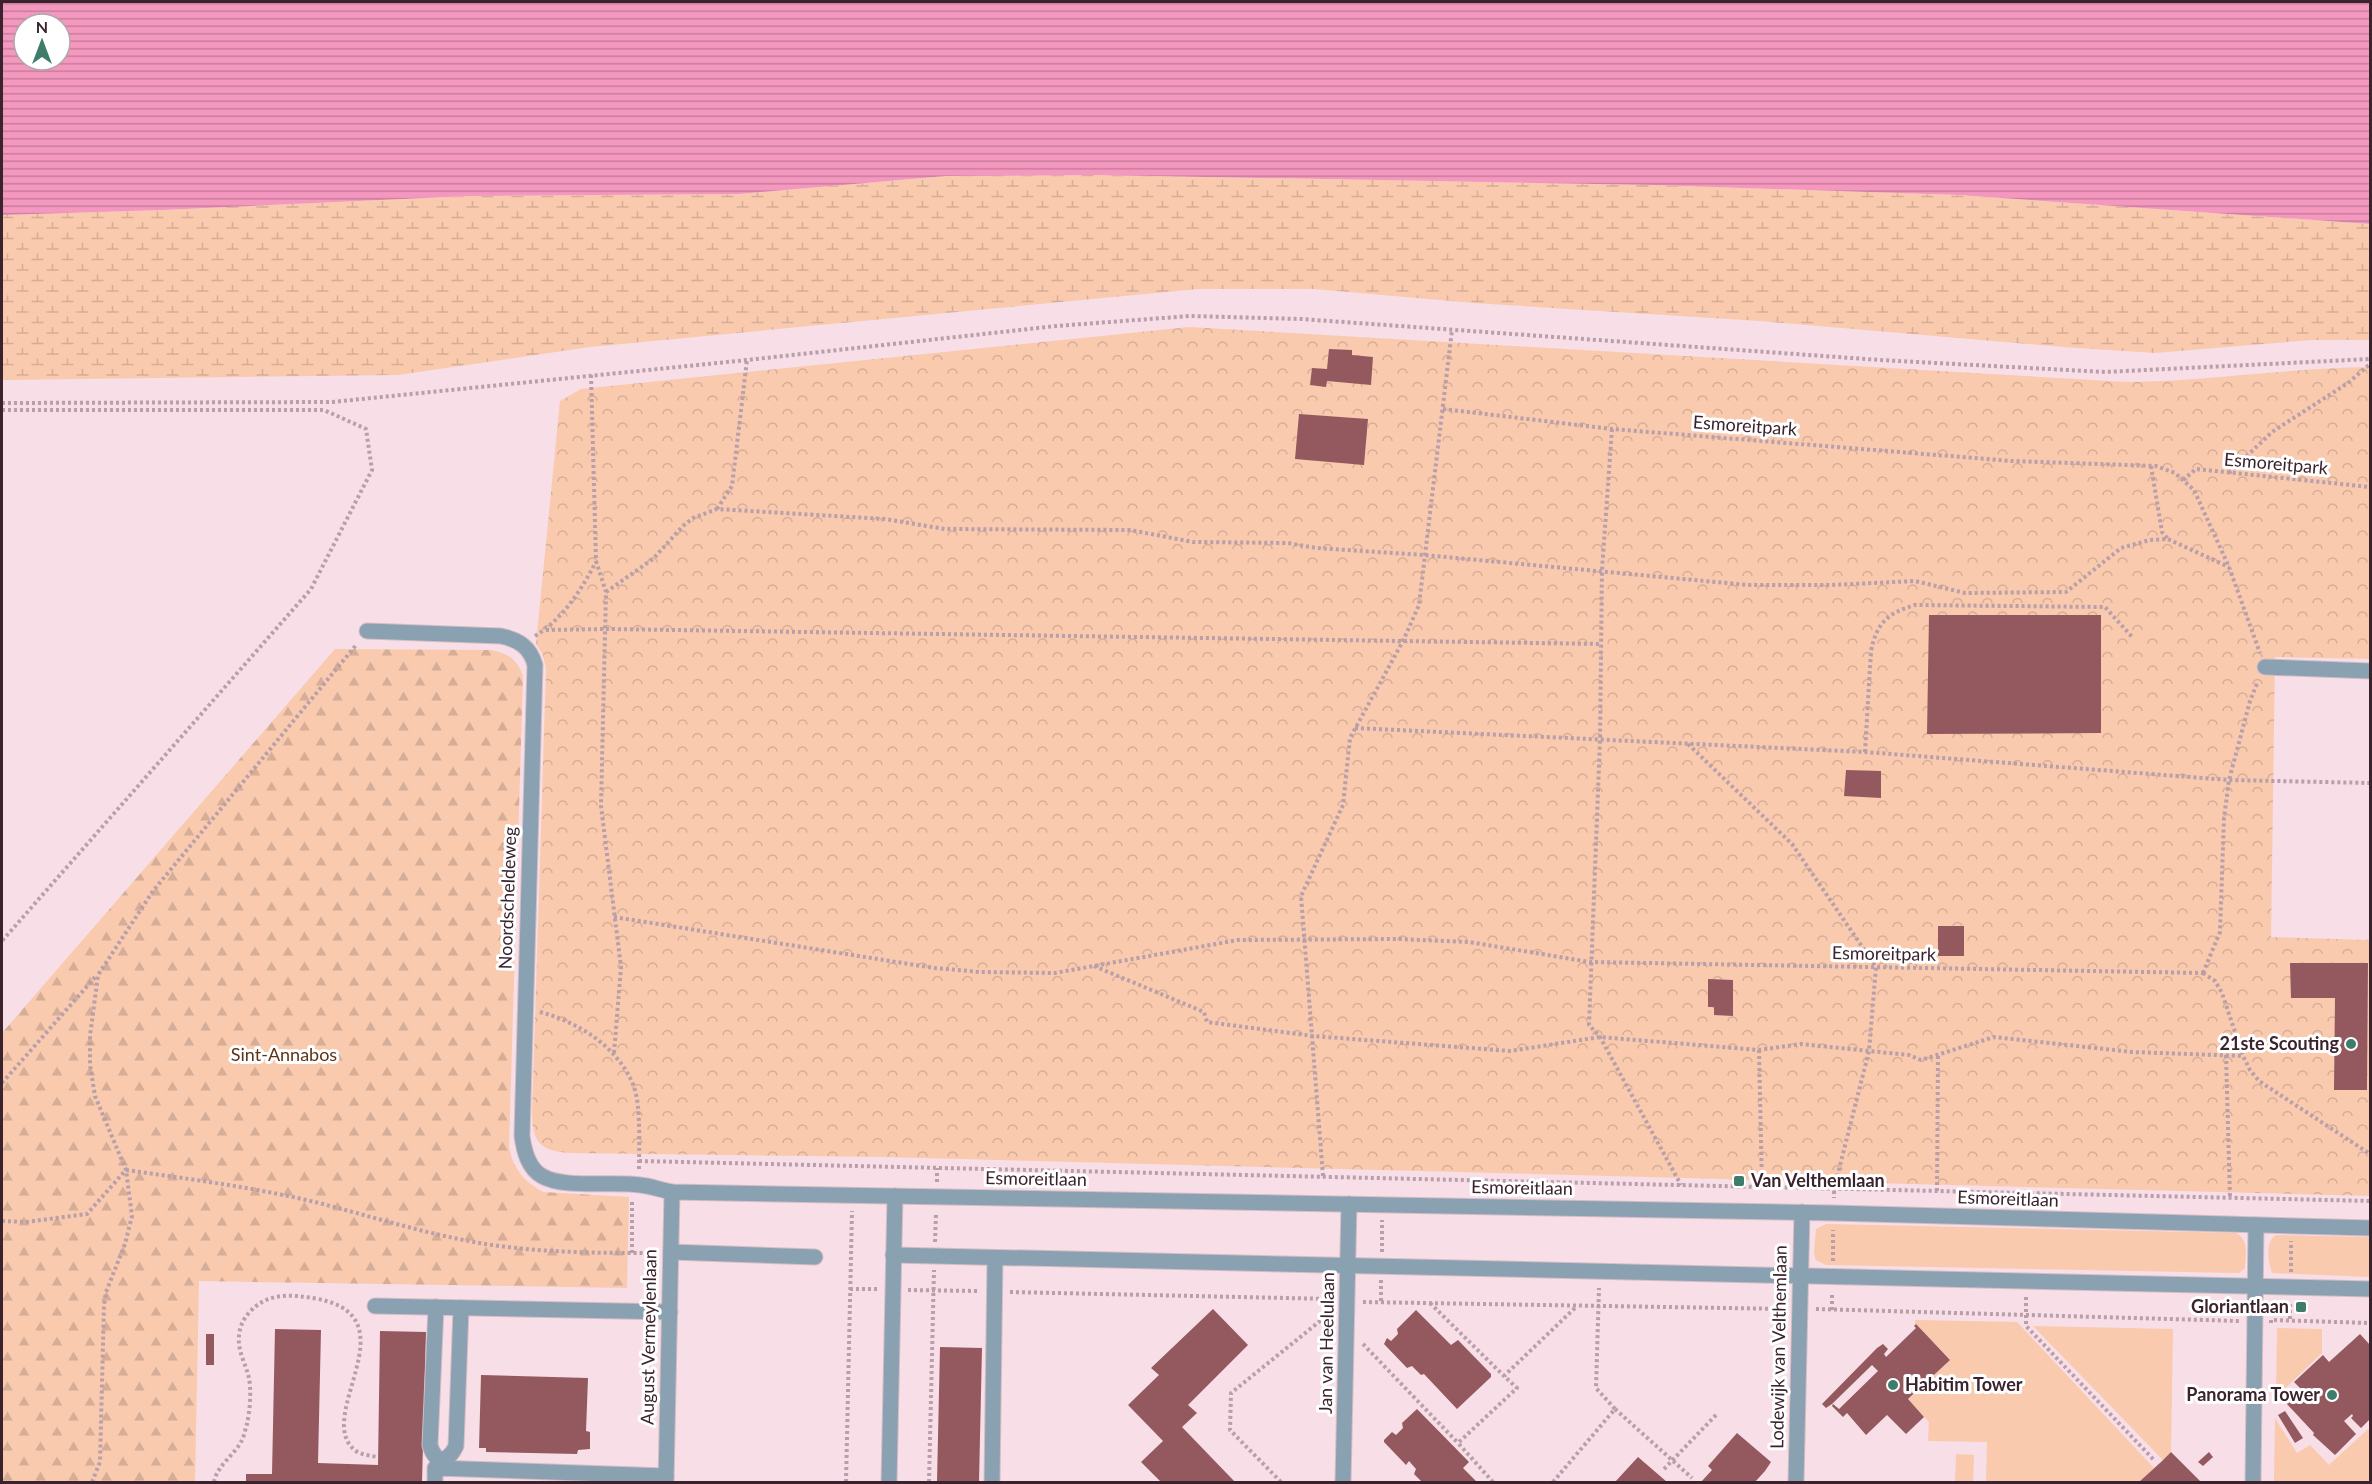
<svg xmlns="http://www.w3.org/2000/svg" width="2372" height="1484" viewBox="0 0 2372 1484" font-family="Lato,sans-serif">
<defs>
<pattern id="forest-firs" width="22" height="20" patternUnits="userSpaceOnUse" patternTransform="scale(1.5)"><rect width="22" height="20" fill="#f9caae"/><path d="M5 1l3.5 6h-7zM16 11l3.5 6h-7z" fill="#d6ad96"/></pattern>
<pattern id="wetland-marsh" width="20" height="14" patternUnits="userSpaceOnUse" patternTransform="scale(1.5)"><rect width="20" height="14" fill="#f9caae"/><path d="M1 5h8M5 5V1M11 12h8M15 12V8" fill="none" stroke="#d6ad96"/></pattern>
<pattern id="park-crowns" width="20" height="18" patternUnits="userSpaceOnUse" patternTransform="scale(1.5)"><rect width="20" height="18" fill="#f9caae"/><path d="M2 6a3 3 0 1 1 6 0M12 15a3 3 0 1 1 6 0" fill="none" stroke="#d6ad96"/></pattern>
<pattern id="water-rules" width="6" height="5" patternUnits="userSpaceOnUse" patternTransform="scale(1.5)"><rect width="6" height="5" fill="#f598bf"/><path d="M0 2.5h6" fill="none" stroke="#c77c9c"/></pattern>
</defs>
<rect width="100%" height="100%" fill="#f7dee7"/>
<g fill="#f9caae">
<path d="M1826 1224 2236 1233C2250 1241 2245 1254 2245 1268L2239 1273 1826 1265 1816 1260 1814 1254 1816 1229Z"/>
<path d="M2276 1235 2370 1237V1277L2272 1273C2268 1262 2265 1242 2276 1235Z"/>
<path d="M1915 1320 2017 1322 2154 1468 2139 1482H1986L1987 1442 1928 1441 1929 1422 1908 1400 1950 1359 1915 1325Z"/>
<path d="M2033 1326 2173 1329 2171 1452 2163 1460Z"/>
<path d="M2277 1328 2322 1329V1353L2276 1397Z"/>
<path d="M2275 1418 2297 1453 2310 1445 2329 1465 2368 1429 2370 1431V1482H2274Z"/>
<path d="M1956 1454 1974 1455 1973 1482H1955Z"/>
</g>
<path fill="url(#forest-firs)" d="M335 649 492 650C509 654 517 659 523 676L509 1146C512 1168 524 1181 543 1192L629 1197 627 1288 199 1281 195 1482H2V1033Z"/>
<path fill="url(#wetland-marsh)" d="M1097 175 1653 185 1958 195 2370 224V340H2311L2155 353 2063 347 1760 321 1474 303 1314 289H1198L590 347 398 375 2 380V215L163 210 469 196 739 194 946 176Z"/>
<path fill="url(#park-crowns)" d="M1189 327 2128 382C2209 381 2289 368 2370 367V659L2275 657 2271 937 2370 940V1196L883 1157 570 1153C542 1151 533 1144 532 1116L546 669 543 655 536 644 560 401 581 389Z"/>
<path fill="url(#water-rules)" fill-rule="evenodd" d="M2 2H2370V224L1958 195 1653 185 1097 175 946 176 739 194 469 196 163 210 2 215ZM24 24H60V60H24Z"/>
<g fill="#93595f">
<path d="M1329 349 1352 350V355L1373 357 1371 385 1327 381 1326 387 1310 385 1312 368 1327 369Z"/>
<path d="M1299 414 1368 419 1364 465 1295 459Z"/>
<path d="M1929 615H2101V733L1927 734Z"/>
<path d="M1846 770 1881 771V798L1844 796Z"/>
<rect x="1938" y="926" width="26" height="30"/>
<path d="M2290 963H2368L2367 1090H2334L2335 998H2291Z"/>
<path d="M1708 979 1733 980V1016L1714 1015V1007H1708Z"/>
<path d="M1213 1309 1248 1345 1188 1405 1197 1413 1182 1427 1235 1482H1161L1141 1462 1163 1441 1128 1405 1159 1375 1151 1368Z"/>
<path d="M1416 1310 1451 1345 1458 1340 1491 1374V1377L1457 1409 1424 1374 1421 1375 1412 1366 1407 1368 1384 1344 1387 1338 1391 1341 1398 1334 1397 1329Z"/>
<path d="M1916 1324 1950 1360 1908 1399 1924 1417 1906 1434 1887 1415 1866 1435 1847 1413 1843 1417 1832 1406 1833 1404 1839 1409 1878 1371 1872 1365 1832 1404 1826 1408 1822 1404 1877 1348 1883 1344 1888 1349 1884 1354 1886 1357 1916 1328 1914 1326Z"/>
<path d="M275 1329 321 1330 318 1463 378 1465 380 1331 426 1332 422 1482H246V1474H272Z"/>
<rect x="206" y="1334" width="8" height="31"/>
<path d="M2360 1334 2370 1345V1419L2361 1428 2351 1418 2353 1416 2352 1414 2344 1421 2356 1434 2335 1455 2313 1435 2314 1433 2286 1403 2302 1390 2294 1382 2323 1355 2329 1362Z"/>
<path d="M940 1347 982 1348 979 1482H937Z"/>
<path d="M481 1375 588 1378 586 1431 590 1432V1449L578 1450 577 1454 486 1452V1448H479Z"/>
<path d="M1417 1409 1469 1462 1463 1468 1477 1482H1422L1414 1474 1416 1469 1409 1461 1406 1465 1384 1442V1440L1392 1432 1396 1435 1403 1428 1402 1423Z"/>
<path d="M2285 1411 2303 1438 2295 1443 2278 1415Z"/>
<path d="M1737 1433 1771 1462 1765 1471 1755 1482H1701L1712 1470 1708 1466Z"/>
<path d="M2171 1452 2201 1482H2139L2161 1462Z"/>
<path d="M2209 1452 2213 1457 2203 1466 2198 1462Z"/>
<path d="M1638 1457 1667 1482H1615Z"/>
</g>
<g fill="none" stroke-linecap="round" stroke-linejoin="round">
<defs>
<g id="minor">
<path d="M367 631 501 636C519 640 530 647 535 665L522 1136C524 1151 528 1168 542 1176 564 1189 614 1181 640 1185 651 1186 661 1190 672 1192L1833 1213 2370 1228"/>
<path d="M2265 667 2370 671"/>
<path d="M671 1252 815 1257"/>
<path d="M893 1255 2370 1289"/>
<path d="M375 1306 670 1312"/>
<path d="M436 1307 430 1445C435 1464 448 1463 456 1446L461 1308"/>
<path d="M435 1482V1468L666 1476"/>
<path d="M666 1482 672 1192"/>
<path d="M889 1482 895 1196"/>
<path d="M992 1482 995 1258"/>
<path d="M1343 1482 1349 1204"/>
<path d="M1796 1482 1802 1212"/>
<path d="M2253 1482 2256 1225"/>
</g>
</defs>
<use href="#minor" stroke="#d5bcc6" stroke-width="17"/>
<g stroke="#b89fa9" stroke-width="4" stroke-dasharray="3 3" stroke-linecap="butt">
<path d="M591 375 596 561 606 592 601 806 621 967 614 1053"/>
<path d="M2 403 332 402 747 360 1056 326 1190 316 1301 319 1880 360 2105 372 2370 359"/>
<path d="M1443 409 1612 429 2012 461 2156 466 2175 473 2194 490 2229 567 2260 653"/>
<path d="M2 410H324L366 429 372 470 311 589 2 941"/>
<path d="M1612 429 1602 570 1600 740 1589 1025 1600 1037 1681 1185"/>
<path d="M2151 466 2162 532 2168 539"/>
<path d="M2229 473 2272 432 2348 383 2370 364"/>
<path d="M2183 480 2196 469 2370 487"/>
<path d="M717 509 732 486 747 360"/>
<path d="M606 592 653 559 683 526 693 518 717 509 885 519 945 529 1130 530 1193 542 1288 543 1316 548 1424 555 1748 585H1832L1915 581 1965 593 2066 592 2121 548 2150 540 2168 539 2229 567"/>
<path d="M546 630 607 629 1602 644"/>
<path d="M535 636C563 619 581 590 596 562"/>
<path d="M1355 728 1865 752 2229 780 2370 783"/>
<path d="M1688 744 1792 844 1876 967 1869 1051 1834 1189V1198"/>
<path d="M1865 752 1871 651C1877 622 1888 613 1915 605L2105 607 2133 638"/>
<path d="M614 917 934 968 980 972 1055 973 1238 940 1399 939 1469 942 1590 962 2203 973"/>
<path d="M1094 966 1204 1012 1207 1022 1313 1036 1510 1051 1600 1037 1759 1050 1801 1044 1909 1055 1921 1060 1994 1037 2132 1052 2243 1056"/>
<path d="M2203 973 2220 932 2224 818 2229 780 2250 701 2258 681"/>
<path d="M2203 973 2215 981 2222 993 2243 1056 2250 1070 2259 1081 2370 1154"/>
<path d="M540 1012C578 1022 619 1047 634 1087 641 1106 639 1148 639 1170"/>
<path d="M1759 1050 1762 1187"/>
<path d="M2226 1055 2230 1198"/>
<path d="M2 1083 97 975"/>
<path d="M639 1161 2370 1201"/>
<path d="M126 1170C189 1179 252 1187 315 1202 374 1217 432 1236 492 1245 548 1253 601 1253 656 1253"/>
<path d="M1323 1176 1301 896 1343 805 1350 738 1403 641 1419 605 1452 330"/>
<path d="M937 1182V1168"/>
<path d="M1937 1191 1938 1055"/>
<path d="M2 1221 26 1222 87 1214 125 1171"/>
<path d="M935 1242 936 1213"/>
<path d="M1382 1252V1220"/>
<path d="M632 1253V1199"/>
<path d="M1833 1261V1230"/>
<path d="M2291 1272V1241"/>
<path d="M850 1289H877"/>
<path d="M908 1290 979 1291"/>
<path d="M1010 1292 1332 1299"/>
<path d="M2026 1297V1326L2155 1461"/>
<path d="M1381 1301V1280"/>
<path d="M1363 1302 1786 1309"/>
<path d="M1430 1303 1504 1376"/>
<path d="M2290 1304V1321"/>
<path d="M1816 1309 2240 1321"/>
<path d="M1832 1310V1293"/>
<path d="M2271 1323V1320L2370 1323"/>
<path d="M1363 1344 1458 1443"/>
<path d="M1615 1409 1692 1478"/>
<path d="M1664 1469 1717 1414"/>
<path d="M92 1482 100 1462 104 1305 106 1292 125 1244 132 1216 126 1170 95 1096 90 1065V1036L98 975 153 891 357 644"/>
<path d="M214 1482C217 1466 233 1456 241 1442 244 1437 245 1430 247 1424 250 1410 252 1388 248 1374 245 1364 240 1354 239 1344 238 1333 241 1322 248 1314 266 1292 291 1294 318 1299 414 1318 311 1418 356 1451 362 1455 372 1456 378 1457"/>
<path d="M846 1482 852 1211"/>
<path d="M929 1482 934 1270"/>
<path d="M1281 1482 1230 1430 1231 1393 1330 1313"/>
<path d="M1493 1482 1458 1443 1517 1388 1504 1376 1577 1306"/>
<path d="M1553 1482 1615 1409 1596 1388 1599 1288"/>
</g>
<use href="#minor" stroke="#89a1b0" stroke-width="15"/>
</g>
<g fill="#3e7d6c" stroke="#fff" stroke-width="2">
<circle cx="2351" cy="1044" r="6"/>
<rect x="1733" y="1175" width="12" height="12" rx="3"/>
<rect x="2295" y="1301" width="12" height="12" rx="3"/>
<circle cx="1893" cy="1385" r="6"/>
<circle cx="2332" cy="1395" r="6"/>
</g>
<g text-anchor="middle" stroke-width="6" stroke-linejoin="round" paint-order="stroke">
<g font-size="18" fill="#3a232d" stroke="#fff">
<text transform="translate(1745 426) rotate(4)" y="6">Esmoreitpark</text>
<text transform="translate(2276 464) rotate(5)" y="6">Esmoreitpark</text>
<text transform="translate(508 898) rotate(-88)" y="6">Noordscheldeweg</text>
<text transform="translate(1884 954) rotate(1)" y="6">Esmoreitpark</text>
<text transform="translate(1036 1179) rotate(1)" y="6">Esmoreitlaan</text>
<text transform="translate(1522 1188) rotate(1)" y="6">Esmoreitlaan</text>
<text transform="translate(2008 1199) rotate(2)" y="6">Esmoreitlaan</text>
<text transform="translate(649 1337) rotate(-89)" y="6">August Vermeylenlaan</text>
<text transform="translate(1327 1343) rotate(-89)" y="6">Jan van Heelulaan</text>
<text transform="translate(1779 1347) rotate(-89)" y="6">Lodewijk van Velthemlaan</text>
</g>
<g font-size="18" font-weight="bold" fill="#3a232d" stroke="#fff" text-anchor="end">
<text x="2339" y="1050">21ste Scouting</text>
<text x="1751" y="1187" text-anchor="start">Van Velthemlaan</text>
<text x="2289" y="1313">Gloriantlaan</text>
<text x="1905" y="1391" text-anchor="start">Habitim Tower</text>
<text x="2320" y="1401">Panorama Tower</text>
</g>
<g font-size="18" fill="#5c3317" stroke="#fff">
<text x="284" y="1061">Sint-Annabos</text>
</g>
</g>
<rect width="2372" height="1484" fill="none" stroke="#3a232d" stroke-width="6"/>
<g transform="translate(42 42)"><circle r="28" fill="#ffffff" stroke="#b0a7ab" stroke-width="1.5"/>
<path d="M0-4.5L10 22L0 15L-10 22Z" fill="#3e7d6c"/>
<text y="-9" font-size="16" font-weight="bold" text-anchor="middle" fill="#3a232d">N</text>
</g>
</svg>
